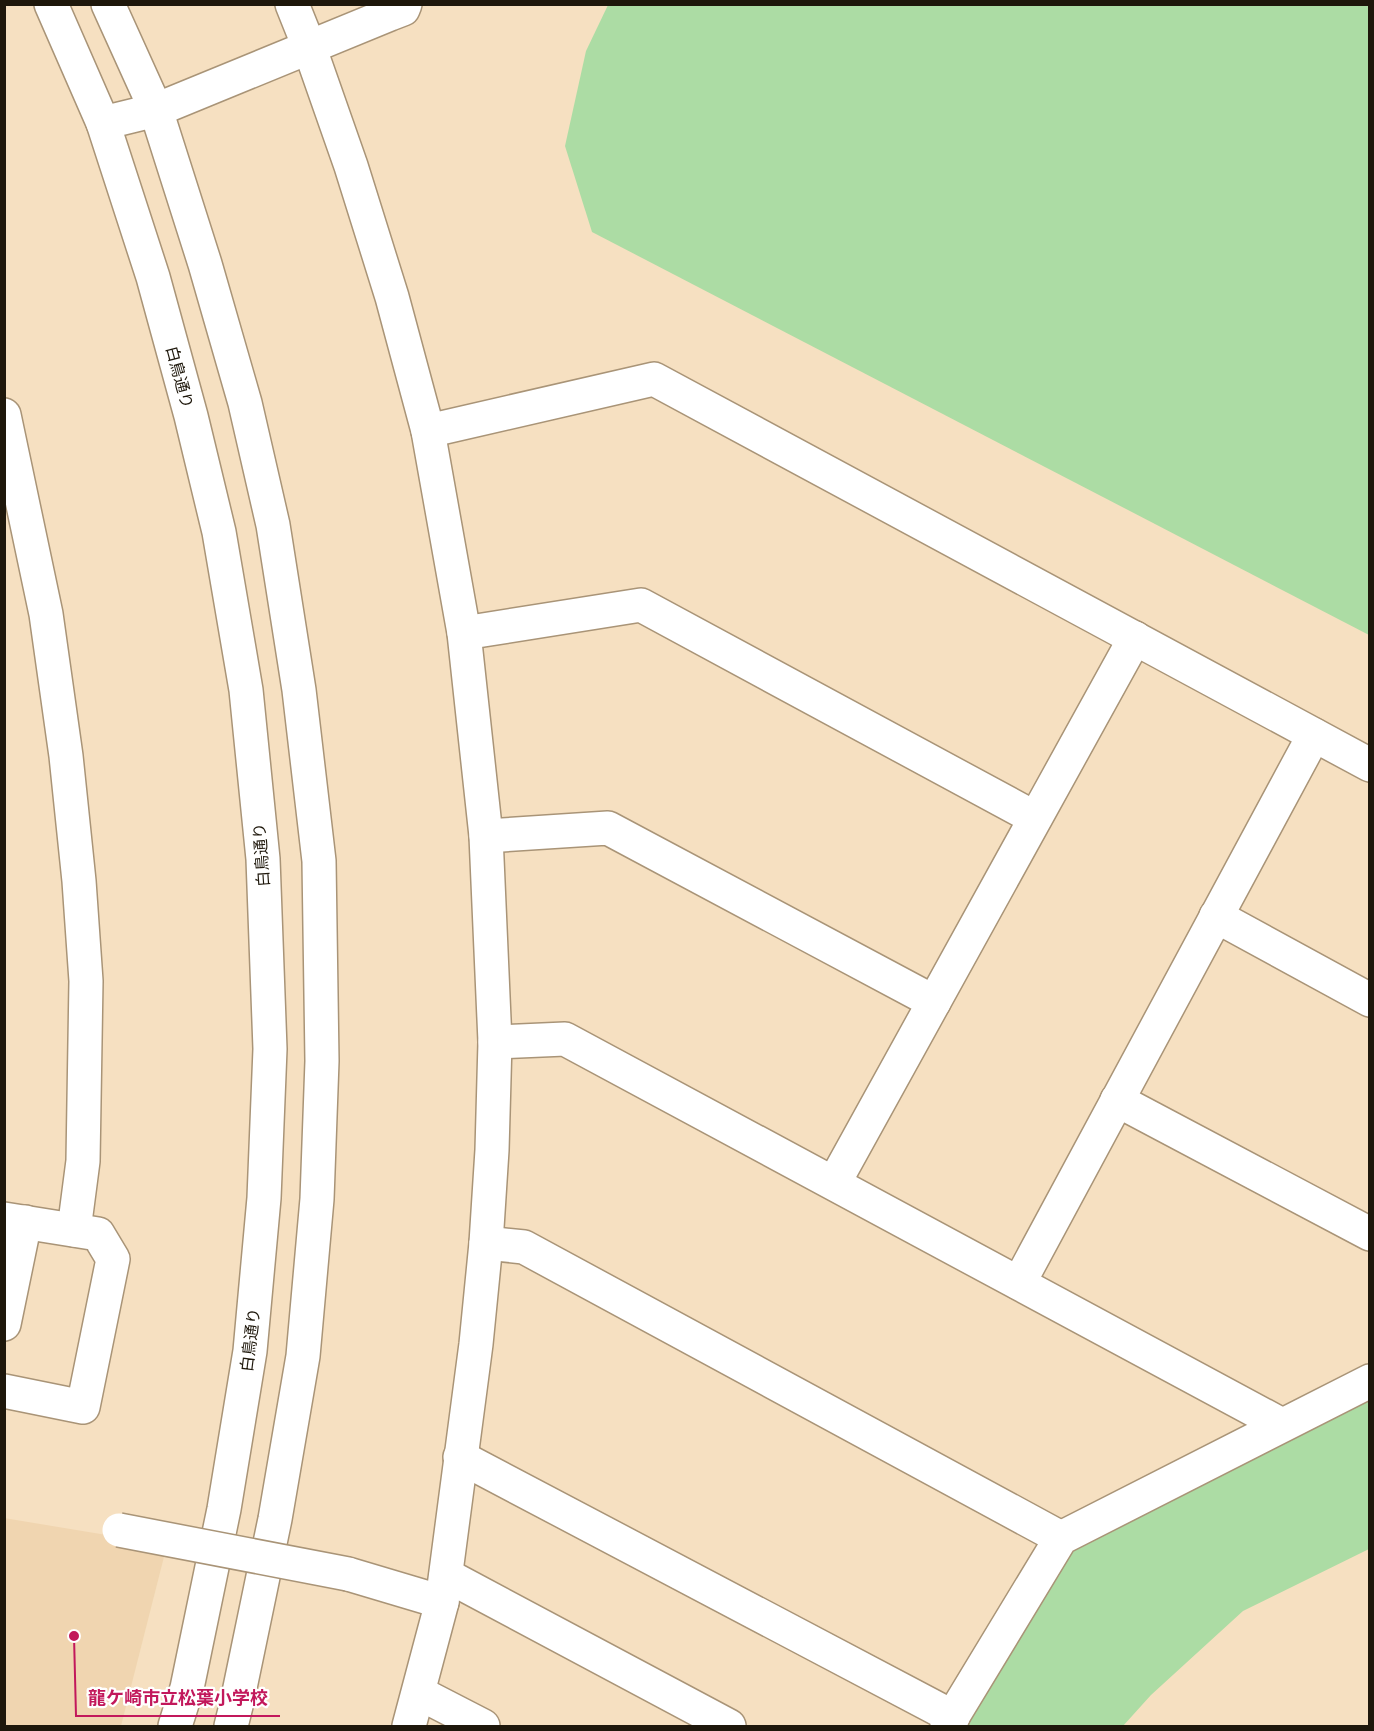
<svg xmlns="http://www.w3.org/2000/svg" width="1374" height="1731" viewBox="0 0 1374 1731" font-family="Lato,'Noto Sans JP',sans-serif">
<rect width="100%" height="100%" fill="#f6e0c1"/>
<path fill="#f0d5b0" d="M4 1518 167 1545 121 1726H5Z"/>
<g fill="#acdca4">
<path d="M608 5H1369V635L592 232 565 146 586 51Z"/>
<path d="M1369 1390V1549L1243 1611 1151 1695 1123 1726H964L1083 1527Z"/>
</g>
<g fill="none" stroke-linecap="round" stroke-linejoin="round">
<defs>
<g id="minor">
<path d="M292 4 310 49 351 166 392 297 428 431 464 633 486 836 495 1042 492 1150 486 1243 476 1344 442 1602 409 1726"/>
<path d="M103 123 156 110 390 14 403 9 405 4"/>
<path d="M4 415 46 614 66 756 79 881 86 981 83 1161 74 1230"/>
<path d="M428 431 654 379 1370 765"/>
<path d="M464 633 641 605 1035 818"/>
<path d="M486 836 608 828 934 1002"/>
<path d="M1216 916 1370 1000"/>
<path d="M495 1042 565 1039 1282 1425"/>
<path d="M1117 1100 1370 1234"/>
<path d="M834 1183 1135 638"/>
<path d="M4 1219 98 1234 113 1259 83 1407 4 1391"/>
<path d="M486 1243 524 1247 1061 1538"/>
<path d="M1019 1283 1314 735"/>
<path d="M4 1324 25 1222"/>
<path d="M460 1457 953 1717"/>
<path d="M348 1574 442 1602"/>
<path d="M446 1575 729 1726"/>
<path d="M419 1693 483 1726"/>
<path d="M947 1726 1061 1538 1370 1381"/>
</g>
<g id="secondary">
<path d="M51 4 103 123 153 277 191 416 219 532 246 690 263 859 270 1049 264 1198 250 1351 224 1509 187 1688 175 1726"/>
<path d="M108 4 156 110 205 264 245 403 273 525 299 690 319 861 322 1061 317 1199 303 1356 275 1519 237 1702 231 1726"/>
</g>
</defs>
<use href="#minor" stroke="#a99477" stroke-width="36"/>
<use href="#secondary" stroke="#a99477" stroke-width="36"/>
<use href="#minor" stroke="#fff" stroke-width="33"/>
<use href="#secondary" stroke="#fff" stroke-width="33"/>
<defs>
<path id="minor-bridge" d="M119 1530 348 1574"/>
</defs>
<use href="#minor-bridge" stroke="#a99477" stroke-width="36" stroke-linecap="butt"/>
<use href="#minor-bridge" stroke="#fff" stroke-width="33"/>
</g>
<g text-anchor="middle" stroke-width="4.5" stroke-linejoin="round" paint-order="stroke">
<g font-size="16" fill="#1e170b" stroke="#fff">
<text transform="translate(180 377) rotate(75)" y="6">白鳥通り</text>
<text transform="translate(261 855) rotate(-94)" y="6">白鳥通り</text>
<text transform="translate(250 1340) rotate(-83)" y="6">白鳥通り</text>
</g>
</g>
<path fill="none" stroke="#c2185b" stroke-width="2" d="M74 1636L76 1716H280"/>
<circle fill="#c2185b" stroke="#fff" stroke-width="2" cx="74" cy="1636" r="6"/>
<g font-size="18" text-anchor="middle" font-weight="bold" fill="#c2185b" stroke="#fff" stroke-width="4.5" stroke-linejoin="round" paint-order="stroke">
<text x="178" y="1704">龍ケ崎市立松葉小学校</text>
</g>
<rect width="1374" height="1731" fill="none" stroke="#1e170b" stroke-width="12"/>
</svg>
